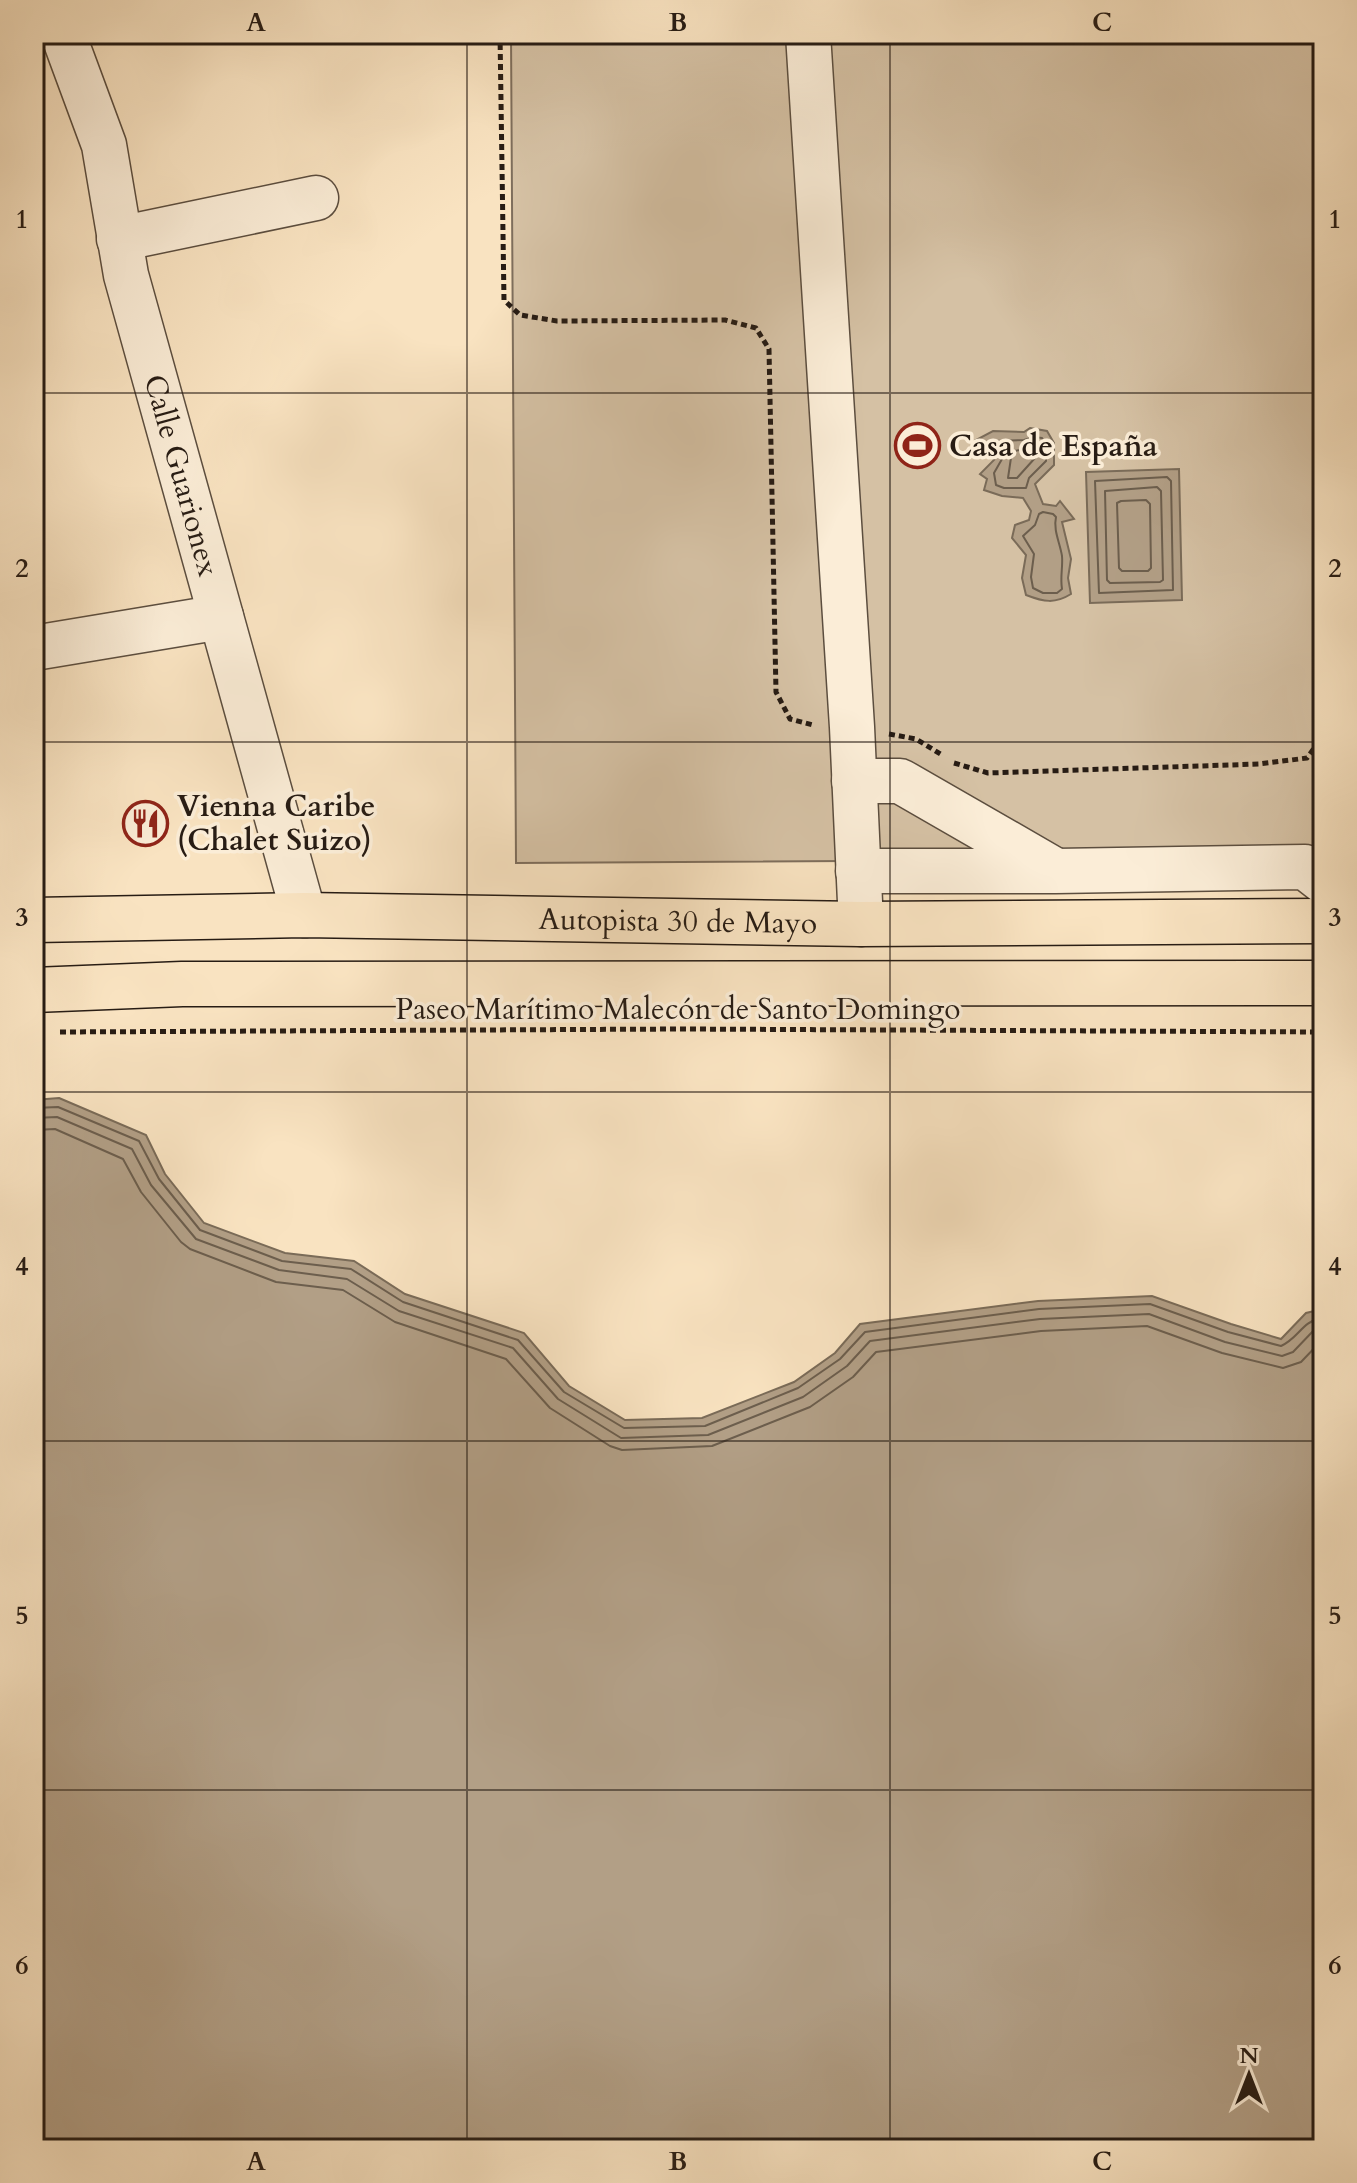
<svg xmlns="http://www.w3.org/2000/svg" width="1357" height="2183" viewBox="0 0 1357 2183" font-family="Cardo,serif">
<rect width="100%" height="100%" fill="#f9e3c1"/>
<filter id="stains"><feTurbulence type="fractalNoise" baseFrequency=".0025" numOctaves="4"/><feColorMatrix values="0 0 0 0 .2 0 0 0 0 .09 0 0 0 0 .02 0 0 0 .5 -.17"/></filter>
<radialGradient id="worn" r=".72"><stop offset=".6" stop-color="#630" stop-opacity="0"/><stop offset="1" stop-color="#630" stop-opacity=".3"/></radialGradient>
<path fill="#d5c1a4" stroke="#7e6e5c" stroke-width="2" d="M511 34H1323V858L516 863Z"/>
<g fill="#b29f86" stroke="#7a6b58" stroke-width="2">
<path d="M1030 428 1047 431 1054 443V465L1035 484 1043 504 1056 506 1060 501 1074 519 1062 522 1071 559 1068 578 1071 594C1055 604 1044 602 1026 595L1022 578 1026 555 1012 538 1015 525 1029 520 1031 511 1023 498 1002 496 984 490 987 479 980 474 994 460 983 444 976 440 993 431 1024 432Z"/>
<path d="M1179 469 1182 600 1090 603 1086 472Z"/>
<path d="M59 1098 146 1135 165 1174 204 1223 285 1253 354 1261 405 1294 524 1333 569 1386 625 1420 702 1418 794 1382 835 1353 860 1324 1038 1301 1152 1296 1231 1324 1281 1339 1306 1313 1323 1309V2149H34V1100Z"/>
</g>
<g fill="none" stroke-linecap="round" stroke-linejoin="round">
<g stroke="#6c5e4d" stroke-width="2">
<path d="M1034 437 1042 438 1046 445V461L1029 478 1026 488H1004L996 485 994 473 1002 459 994 441 1024 440Z"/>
<path d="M1033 449 1036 452 1035 458 1017 478H1008L1012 451Z"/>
<path d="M1167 477 1171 481 1173 590 1099 593 1095 481Z"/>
<path d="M1157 487 1161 491 1163 580 1160 582 1110 583 1107 580 1105 491Z"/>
<path d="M1146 500 1150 504 1151 568 1148 571H1122L1119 568 1117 503 1121 501Z"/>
<path d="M1043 512 1053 514 1056 517C1053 530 1060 543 1062 556 1063 567 1060 577 1062 589L1057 593H1043L1033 588 1031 577 1034 554 1023 536 1035 525 1039 514Z"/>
<path d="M34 1108 58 1107 139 1141 159 1179 200 1230 282 1261 351 1269 403 1302 518 1340 564 1392 624 1428 705 1426 798 1388 840 1359 865 1332 1039 1309 1150 1304 1228 1332 1281 1346C1299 1338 1301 1322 1323 1317"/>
<path d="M34 1118 57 1117 132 1149 151 1185 196 1239 279 1270 347 1279 399 1311 513 1348 558 1399 621 1438 708 1435 803 1397 847 1366 870 1341 1040 1319 1149 1314 1225 1342 1282 1356 1293 1352 1315 1329 1323 1327"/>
<path d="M34 1130 55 1129 123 1159 141 1192 181 1242 190 1249 276 1282 343 1290 395 1322 506 1359 550 1408 610 1446 622 1450 712 1446 810 1407 853 1377 876 1352 1041 1331 1147 1326 1222 1353 1283 1368 1301 1362 1323 1339"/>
</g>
<defs>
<g id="minor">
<path id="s1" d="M63 34 104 145 126 275 304 915"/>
<path d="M808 34 852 727 861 924"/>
<path d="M119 239 316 198"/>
<path d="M34 648 221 617"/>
<path d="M854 781H900L1053 869"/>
<path d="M858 871H1056L1305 867 1323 881"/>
</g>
<g id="highway">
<path id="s2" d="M34 920 304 915 861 924 1323 921"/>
<path d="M34 990 182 984 1323 983"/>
</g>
</defs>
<use href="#minor" stroke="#5c4e3f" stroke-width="47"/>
<use href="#highway" stroke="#271c14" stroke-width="47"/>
<g stroke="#271c14" stroke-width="5" stroke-dasharray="6 4" stroke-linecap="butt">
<path d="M500 34 504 300 520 315 557 321 725 320 756 328 769 349 776 692 790 719 813 725"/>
<path d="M889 734 916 739 942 755"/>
<path d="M954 763 988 773 1259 764 1307 758 1323 736"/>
<path d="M60 1032 682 1029 1323 1032"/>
</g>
<use href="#minor" stroke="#fbedd7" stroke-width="44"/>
<use href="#highway" stroke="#f9e3c1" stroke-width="44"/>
</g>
<path fill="none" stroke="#271c14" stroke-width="2" stroke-opacity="0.55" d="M467 34V2149M890 34V2149M34 393H1323M34 742H1323M34 1092H1323M34 1441H1323M34 1790H1323"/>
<defs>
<symbol id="stadium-ring" viewBox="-11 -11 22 22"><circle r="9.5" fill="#fbedd7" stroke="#8f2418" stroke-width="1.5"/><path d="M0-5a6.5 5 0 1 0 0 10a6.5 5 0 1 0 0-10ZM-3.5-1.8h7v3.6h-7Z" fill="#8f2418"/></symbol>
<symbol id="restaurant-ring" viewBox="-11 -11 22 22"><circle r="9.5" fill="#fbedd7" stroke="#8f2418" stroke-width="1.5"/><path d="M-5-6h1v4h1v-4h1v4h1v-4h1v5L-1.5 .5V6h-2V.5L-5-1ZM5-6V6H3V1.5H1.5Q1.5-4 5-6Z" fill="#8f2418"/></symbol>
</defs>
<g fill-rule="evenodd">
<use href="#stadium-ring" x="892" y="420" width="51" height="51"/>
<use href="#restaurant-ring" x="120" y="798" width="51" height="51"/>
</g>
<g text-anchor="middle" stroke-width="7" stroke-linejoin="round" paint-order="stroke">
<g font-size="30" font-weight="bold" fill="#271c14" stroke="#fbedd7" text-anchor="start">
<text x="949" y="456">Casa de España</text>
<text x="177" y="816">Vienna Caribe<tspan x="177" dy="34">(Chalet Suizo)</tspan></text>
</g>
<g font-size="30" fill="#271c14" stroke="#fbedd7">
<text dy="10" stroke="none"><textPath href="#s1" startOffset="458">Calle Guarionex</textPath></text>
<text dy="10" stroke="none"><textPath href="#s2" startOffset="644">Autopista 30 de Mayo</textPath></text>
<text x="678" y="1019">Paseo Marítimo Malecón de Santo Domingo</text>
</g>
</g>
<rect width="1357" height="2183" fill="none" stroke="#f9e3c1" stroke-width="88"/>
<g transform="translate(1249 2075)" stroke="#fbedd7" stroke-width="6" paint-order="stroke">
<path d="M0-6L14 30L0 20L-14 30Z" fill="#271c14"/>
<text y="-12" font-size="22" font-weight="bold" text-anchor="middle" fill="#271c14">N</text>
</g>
<rect x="44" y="44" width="1269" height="2095" fill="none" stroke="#271c14" stroke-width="3"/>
<g font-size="26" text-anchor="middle" font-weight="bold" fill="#271c14">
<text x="256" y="31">A</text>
<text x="678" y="31">B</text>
<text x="1102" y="31">C</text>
<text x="22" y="228">1</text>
<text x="1335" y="228">1</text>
<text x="22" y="577">2</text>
<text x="1335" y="577">2</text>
<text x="22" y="926">3</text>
<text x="1335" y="926">3</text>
<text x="22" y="1275">4</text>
<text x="1335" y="1275">4</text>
<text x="22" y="1624">5</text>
<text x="1335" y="1624">5</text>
<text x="22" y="1974">6</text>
<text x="1335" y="1974">6</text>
<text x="256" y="2170">A</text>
<text x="678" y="2170">B</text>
<text x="1102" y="2170">C</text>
</g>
<rect width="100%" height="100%" filter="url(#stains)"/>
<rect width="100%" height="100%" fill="url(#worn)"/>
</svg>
